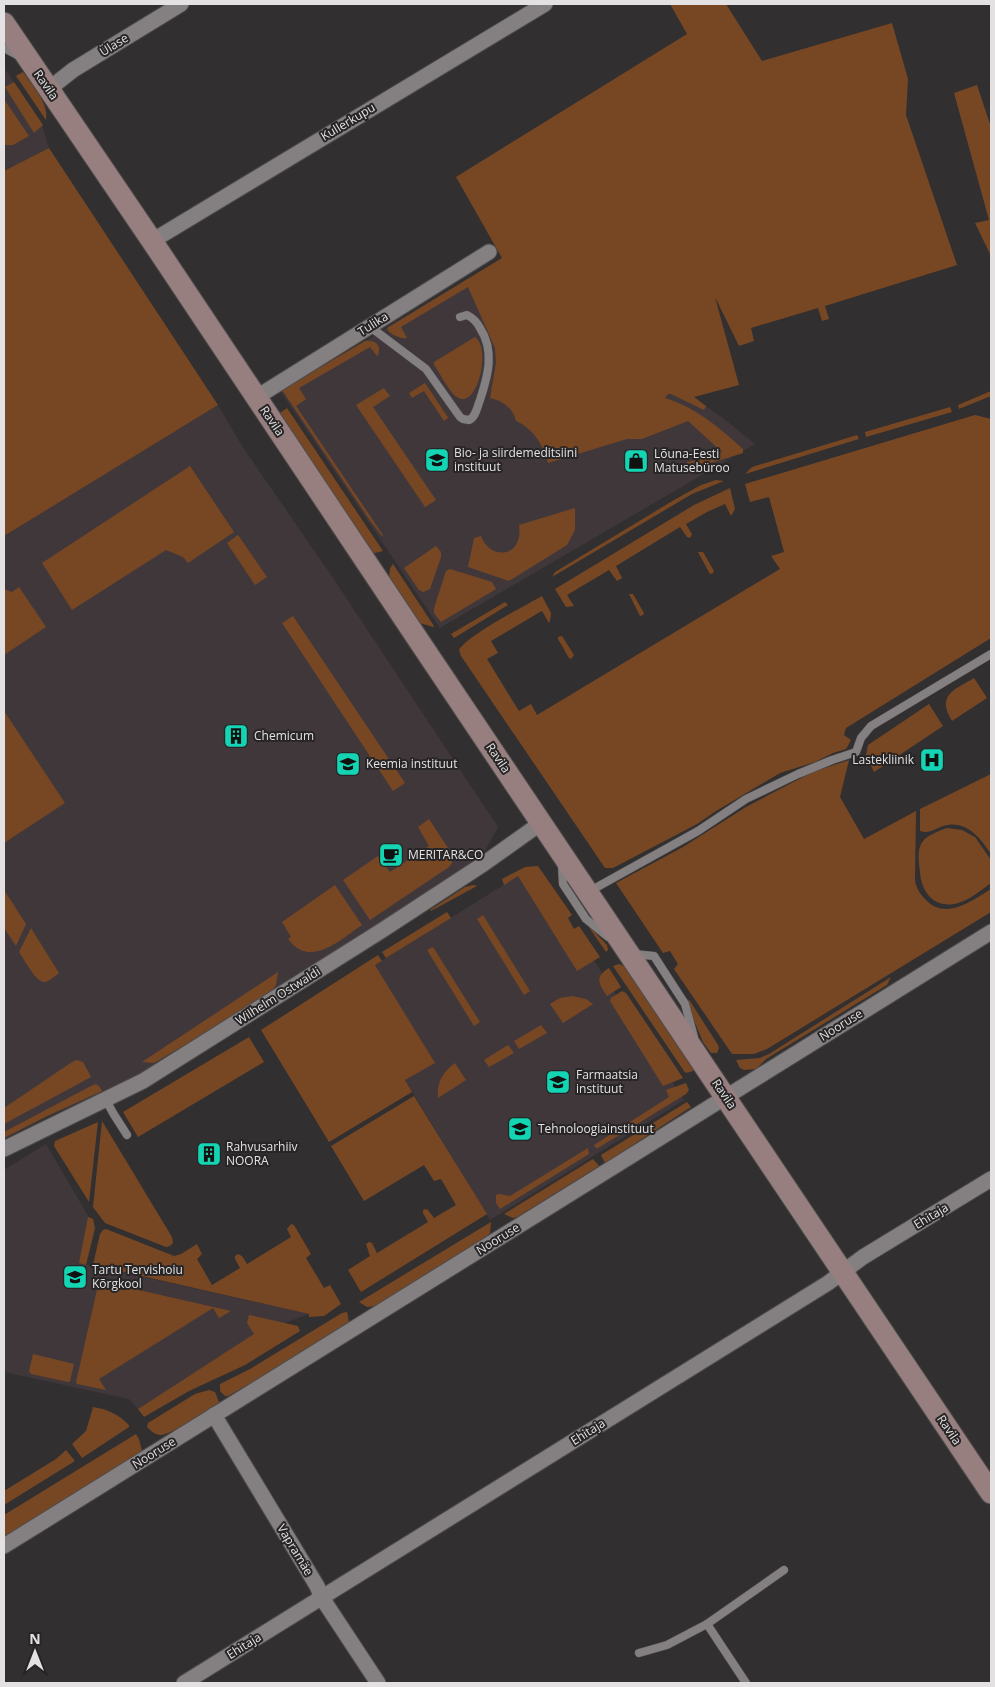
<svg xmlns="http://www.w3.org/2000/svg" width="995" height="1687" viewBox="0 0 995 1687" font-family="'Open Sans',sans-serif">
<rect width="100%" height="100%" fill="#322f30"/>
<g fill="#40373b">
<path d="M4 68 41 122 49 148 4 171Z"/>
<path d="M469 278 693 397 723 418 755 444 440 628 281 392Z"/>
<path d="M218 405 242 446 333 578 498 827 482 856 306 973 137 1077 47 1117 4 1139V536Z"/>
<path d="M535 869 684 1100 490 1220 405 1080 434 1063 375 965 518 876Z"/>
<path d="M46 1144 90 1219 80 1263 309 1314 255 1334 138 1409 129 1399 4 1372V1170Z"/>
</g>
<g fill="#774724">
<path d="M670 4H726L762 61 892 23 908 79 906 115 957 265 825 306 829 319 822 321 818 308 751 328 754 341 739 346 715 297 739 385 694 397 706 406 704 410 671 394H668L665 398C695 407 720 428 743 449V453L688 470H686L685 463 722 452 688 421 642 439H627L548 463C543 445 534 429 516 421 513 408 503 401 490 398L496 363 495 348 468 287 401 327 407 338C400 339 388 334 387 328L502 258 456 177 687 34Z"/>
<path d="M23 72C32 85 49 103 46 120L16 76Z"/>
<path d="M14 82 43 125 34 133 5 87Z"/>
<path d="M977 85 991 127V256L975 223 989 220 954 93Z"/>
<path d="M4 99 29 136 13 145H4Z"/>
<path d="M49 148 218 405 4 536V171Z"/>
<path d="M475 337C492 349 477 411 457 397 449 392 440 373 434 365V362Z"/>
<path d="M365 341C375 340 382 345 378 355L377 356 370 347 299 388 306 399 296 406 383 535 382 536 371 522 282 390Z"/>
<path d="M425 383 447 416 448 418 444 421 424 391 412 398 409 393Z"/>
<path d="M384 388 390 396 373 407 436 500 425 507 356 405Z"/>
<path d="M991 391V396L959 409 958 405Z"/>
<path d="M950 407 952 412 866 437 865 432Z"/>
<path d="M287 408 383 551 375 553 370 550 280 413Z"/>
<path d="M975 415 991 419V638L846 728 844 735 851 740 846 749 833 753 815 762 780 773 716 811 697 824 613 868H605L461 656 459 650C469 634 523 607 542 596L551 613 550 621 549 623 542 611 540 612 491 641 498 653 487 659 519 711 531 704 537 715 780 569 771 556 784 552 769 497 750 502 745 484Z"/>
<path d="M857 435 859 439 745 474 752 467Z"/>
<path d="M190 466 234 532 188 563 183 557 166 550 72 610 42 563Z"/>
<path d="M716 480 724 481 692 494 552 577 555 572 674 500 701 485Z"/>
<path d="M730 488 735 509 731 516 725 504 707 512 686 524 692 534 690 538 687 537 680 527 616 566 622 578 617 581 609 570 567 595 574 606 566 607 555 589 694 505Z"/>
<path d="M575 508V530L567 545 509 581 468 567 474 538 481 536C490 561 524 558 519 525Z"/>
<path d="M238 535 267 577 255 585 227 543Z"/>
<path d="M436 546 441 552V557L430 589 423 592 419 590 404 568Z"/>
<path d="M698 552H703L714 571 713 573 710 574Z"/>
<path d="M393 564 434 626 433 627 420 623 389 578 390 568Z"/>
<path d="M450 569 492 582 496 589 441 622 434 613V608L446 571Z"/>
<path d="M19 587 46 627 4 655V589L12 592Z"/>
<path d="M629 594H633L644 613 643 615 640 616Z"/>
<path d="M505 602 508 605 454 638 451 634Z"/>
<path d="M293 616 405 783 393 791 282 623Z"/>
<path d="M562 636 574 655 571 659 569 658 558 639V637Z"/>
<path d="M974 678 987 698 952 721C936 695 954 690 974 678Z"/>
<path d="M929 704 943 726 874 772 866 755 868 745Z"/>
<path d="M4 711 65 803 4 843Z"/>
<path d="M849 760 840 797 864 839 916 811 915 880C916 888 920 894 926 900 946 921 973 900 991 889V912L767 1049 754 1054H732L674 969 678 964 670 951 663 953 616 883 683 847 746 807 780 789 813 772Z"/>
<path d="M991 774V854C980 837 965 819 943 826 934 829 930 834 920 831V809Z"/>
<path d="M429 819 452 854V863L449 867 370 920 343 880 378 856 390 872 429 846 418 827Z"/>
<path d="M947 828 962 830 975 837 991 860V883C981 890 970 900 958 903 935 910 921 892 920 872 919 863 917 852 921 844 925 836 938 831 947 828Z"/>
<path d="M538 866 572 915 568 918 574 929 579 926 600 957 577 971 518 876 504 885 502 879 525 867Z"/>
<path d="M335 885 362 925C340 940 310 969 288 939L291 937 282 922Z"/>
<path d="M473 885 477 886 431 911 430 910 465 887Z"/>
<path d="M4 890 26 924 16 946 4 928Z"/>
<path d="M447 912 451 918 386 958 382 952Z"/>
<path d="M483 915 530 991 524 995 477 919Z"/>
<path d="M586 923 607 945 608 950 606 952Z"/>
<path d="M31 928 59 973C55 976 50 981 45 982 36 983 24 959 19 952Z"/>
<path d="M433 947 480 1022 474 1026 427 950Z"/>
<path d="M378 955 382 961 375 965 435 1063 405 1080 412 1092 329 1142 261 1030Z"/>
<path d="M619 964 624 966 693 1068V1071L686 1073 684 1071 613 966Z"/>
<path d="M609 968 621 987 607 996C599 984 594 977 609 968Z"/>
<path d="M278 972 276 985 269 995 154 1063 142 1062Z"/>
<path d="M891 977 887 985 766 1059 756 1069 744 1070 740 1068 736 1060 760 1058 769 1054Z"/>
<path d="M622 991 626 993 683 1078 663 1086 610 1001 611 998Z"/>
<path d="M572 996 586 999 593 1004 563 1023 550 1004 560 998Z"/>
<path d="M684 997 690 1001 718 1045 719 1048 717 1053H711L703 1042Z"/>
<path d="M541 1025 547 1033 519 1049 514 1041Z"/>
<path d="M249 1037 264 1062 138 1137 123 1112Z"/>
<path d="M508 1045 514 1053 489 1067 484 1060Z"/>
<path d="M77 1060 83 1062 91 1077 4 1124V1108L72 1062Z"/>
<path d="M455 1063 466 1080 438 1098C436 1084 443 1071 455 1063Z"/>
<path d="M686 1083 689 1090 686 1094 598 1148H596L594 1145 669 1097 666 1090Z"/>
<path d="M96 1084 99 1086 102 1091 47 1116 4 1138V1132L91 1086Z"/>
<path d="M414 1096 487 1214 361 1292 348 1270 370 1256 366 1244 369 1242 372 1243 377 1253 428 1222 423 1213V1210L425 1209 428 1210 434 1218 456 1205 441 1179 434 1181 424 1165 364 1201 331 1146Z"/>
<path d="M687 1102 691 1107 605 1163 601 1155Z"/>
<path d="M102 1121 172 1237 173 1243 170 1246 166 1247 105 1223 93 1207Z"/>
<path d="M98 1122 89 1202 54 1146 55 1141Z"/>
<path d="M588 1148 589 1154 500 1209 496 1203V1195L500 1194 510 1196Z"/>
<path d="M593 1159 599 1166 517 1217 513 1218 504 1214Z"/>
<path d="M88 1217 93 1219 95 1228 86 1265 79 1263Z"/>
<path d="M491 1222 490 1233 487 1236 376 1306 367 1307 359 1302Z"/>
<path d="M291 1224 294 1225 311 1254 306 1258 324 1288 330 1285 341 1304 324 1316 309 1317V1314L93 1265 100 1234 103 1230 106 1229 174 1256 181 1254 197 1244 202 1254 197 1259 212 1285 240 1268 235 1259V1256L238 1254 242 1256 247 1264 291 1237 287 1229Z"/>
<path d="M99 1281 231 1311 219 1318 213 1308 99 1379 106 1390 77 1384 76 1382Z"/>
<path d="M347 1312 349 1322 275 1370 228 1396H225L220 1391V1384L250 1369 342 1313Z"/>
<path d="M249 1315 298 1326 300 1331 245 1365 189 1391 144 1417 138 1409 254 1334 247 1323Z"/>
<path d="M33 1354 74 1364 70 1381 68 1382 31 1374 29 1371Z"/>
<path d="M209 1390 215 1392 219 1402C213 1409 170 1435 161 1435 155 1435 151 1431 147 1427L148 1423 195 1394Z"/>
<path d="M93 1407C107 1409 118 1414 129 1425V1427L82 1458 72 1444 86 1431Z"/>
<path d="M136 1434 139 1439 142 1451 4 1538V1515Z"/>
<path d="M66 1450 75 1461 4 1505V1491L56 1459Z"/>
</g>
<g fill="none" stroke-linecap="round" stroke-linejoin="round">
<defs>
<g id="lane">
<path d="M4 48 17 55"/>
<path d="M369 326 426 369 460 417 463 419 469 420C476 417 477 407 480 400 488 376 495 351 480 328 477 322 473 318 467 315L460 317"/>
<path d="M562 866 563 884 586 919 608 937"/>
<path d="M590 891 698 831 746 799 798 774 832 760 856 752 861 738 871 726 991 654"/>
<path d="M634 954 654 956 685 1004 694 1037"/>
<path d="M106 1100 113 1113 127 1135"/>
<path d="M707 1624 746 1683"/>
<path d="M639 1653 667 1645 707 1624 784 1570"/>
</g>
<g id="street">
<path d="M49 89 73 70 181 4"/>
<path d="M152 241 545 4"/>
<path d="M257 397 489 252"/>
<path d="M4 1149 143 1081 381 931 482 865 541 823"/>
<path d="M214 1415 317 1586 322 1598 378 1683"/>
<path d="M4 1546 991 932"/>
<path d="M184 1683 828 1283 863 1257 991 1179"/>
</g>
<path id="secondary" d="M4 23 152 241 419 641 991 1493"/>
</defs>
<use href="#lane" stroke="#4e4c4d" stroke-width="9"/>
<use href="#street" stroke="#4e4c4d" stroke-width="17"/>
<use href="#secondary" stroke="#4e4c4d" stroke-width="23"/>
<use href="#lane" stroke="#848082" stroke-width="8"/>
<use href="#street" stroke="#848082" stroke-width="15"/>
<use href="#secondary" stroke="#977e7f" stroke-width="21"/>
</g>
<defs>
<symbol id="university-square" viewBox="-11 -11 22 22"><rect x="-9" y="-9" width="18" height="18" rx="4" fill="#14d5b3" stroke="#282526"/><path d="M0-5L7-2L0 1L-7-2ZM-4 1L0 2.5L4 1V4Q0 6-4 4Z" fill="#111"/></symbol>
<symbol id="shop-square" viewBox="-11 -11 22 22"><rect x="-9" y="-9" width="18" height="18" rx="4" fill="#14d5b3" stroke="#282526"/><path d="M-5-2.5h2.3a2.7 3.5 0 0 1 5.4 0H5L5.5 6h-11ZM-1.5-2.5h3a1.5 2.3 0 0 0-3 0Z" fill="#111"/></symbol>
<symbol id="building-square" viewBox="-11 -11 22 22"><rect x="-9" y="-9" width="18" height="18" rx="4" fill="#14d5b3" stroke="#282526"/><path d="M-4-6H4V6H1V3H-1V6H-4ZM-2.5-4.3h1.7v1.8h-1.7ZM.8-4.3h1.7v1.8H.8ZM-2.5-1h1.7V.8h-1.7ZM.8-1h1.7V.8H.8Z" fill="#111"/></symbol>
<symbol id="hospital-square" viewBox="-11 -11 22 22"><rect x="-9" y="-9" width="18" height="18" rx="4" fill="#14d5b3" stroke="#282526"/><path d="M-5-5h3v3.5h4V-5h3V5h-3V1.5h-4V5h-3Z" fill="#111"/></symbol>
<symbol id="cafe-square" viewBox="-11 -11 22 22"><rect x="-9" y="-9" width="18" height="18" rx="4" fill="#14d5b3" stroke="#282526"/><path d="M-5.5-4.5H6V0H3Q3 3.5 0 3.5H-2.5Q-5.5 3.5-5.5 0ZM3-3.2v2h1.7v-2ZM-6 4.5H4V6H-6Z" fill="#111"/></symbol>
</defs>
<g fill-rule="evenodd">
<use href="#university-square" x="423" y="446" width="28" height="28"/>
<use href="#shop-square" x="622" y="447" width="28" height="28"/>
<use href="#building-square" x="222" y="722" width="28" height="28"/>
<use href="#hospital-square" x="918" y="746" width="28" height="28"/>
<use href="#university-square" x="334" y="750" width="28" height="28"/>
<use href="#cafe-square" x="377" y="841" width="28" height="28"/>
<use href="#university-square" x="544" y="1068" width="28" height="28"/>
<use href="#university-square" x="506" y="1115" width="28" height="28"/>
<use href="#building-square" x="195" y="1140" width="28" height="28"/>
<use href="#university-square" x="61" y="1263" width="28" height="28"/>
</g>
<g text-anchor="middle" stroke-width="4" stroke-linejoin="round" paint-order="stroke">
<g font-size="12" fill="#e3e1e2" stroke="#282526">
<text transform="translate(114 45) rotate(-32)" y="4">Ülase</text>
<text transform="translate(46 85) rotate(55)" y="4">Ravila</text>
<text transform="translate(348 122) rotate(-31)" y="4">Kullerkupu</text>
<text transform="translate(373 324) rotate(-32)" y="4">Tulika</text>
<text transform="translate(272 421) rotate(56)" y="4">Ravila</text>
<text transform="translate(498 758) rotate(56)" y="4">Ravila</text>
<text transform="translate(278 996) rotate(-32)" y="4">Wilhelm Ostwaldi</text>
<text transform="translate(841 1025) rotate(-32)" y="4">Nooruse</text>
<text transform="translate(724 1094) rotate(56)" y="4">Ravila</text>
<text transform="translate(931 1216) rotate(-31)" y="4">Ehitaja</text>
<text transform="translate(498 1239) rotate(-32)" y="4">Nooruse</text>
<text transform="translate(949 1430) rotate(56)" y="4">Ravila</text>
<text transform="translate(588 1432) rotate(-32)" y="4">Ehitaja</text>
<text transform="translate(154 1453) rotate(-32)" y="4">Nooruse</text>
<text transform="translate(295 1550) rotate(59)" y="4">Vapramäe</text>
<text transform="translate(244 1646) rotate(-32)" y="4">Ehitaja</text>
</g>
<g font-size="12" fill="#e3e1e2" stroke="#282526" text-anchor="start">
<text x="454" y="457">Bio- ja siirdemeditsiini<tspan x="454" dy="14">instituut</tspan></text>
<text x="654" y="458">Lõuna-Eesti<tspan x="654" dy="14">Matusebüroo</tspan></text>
<text x="254" y="740">Chemicum</text>
<text x="914" y="764" text-anchor="end">Lastekliinik</text>
<text x="366" y="768">Keemia instituut</text>
<text x="408" y="859">MERITAR&amp;CO</text>
<text x="576" y="1079">Farmaatsia<tspan x="576" dy="14">instituut</tspan></text>
<text x="538" y="1133">Tehnoloogiainstituut</text>
<text x="226" y="1151">Rahvusarhiiv<tspan x="226" dy="14">NOORA</tspan></text>
<text x="92" y="1274">Tartu Tervishoiu<tspan x="92" dy="14">Kõrgkool</tspan></text>
</g>
</g>
<rect width="995" height="1687" fill="none" stroke="#e3e1e2" stroke-width="10"/>
<g transform="translate(35 1652)" stroke="#282526" stroke-width="4" paint-order="stroke">
<path d="M0-4L9 19L0 12L-9 19Z" fill="#e3e1e2"/>
<text y="-8" font-size="14" font-weight="bold" text-anchor="middle" fill="#e3e1e2">N</text>
</g>
</svg>
